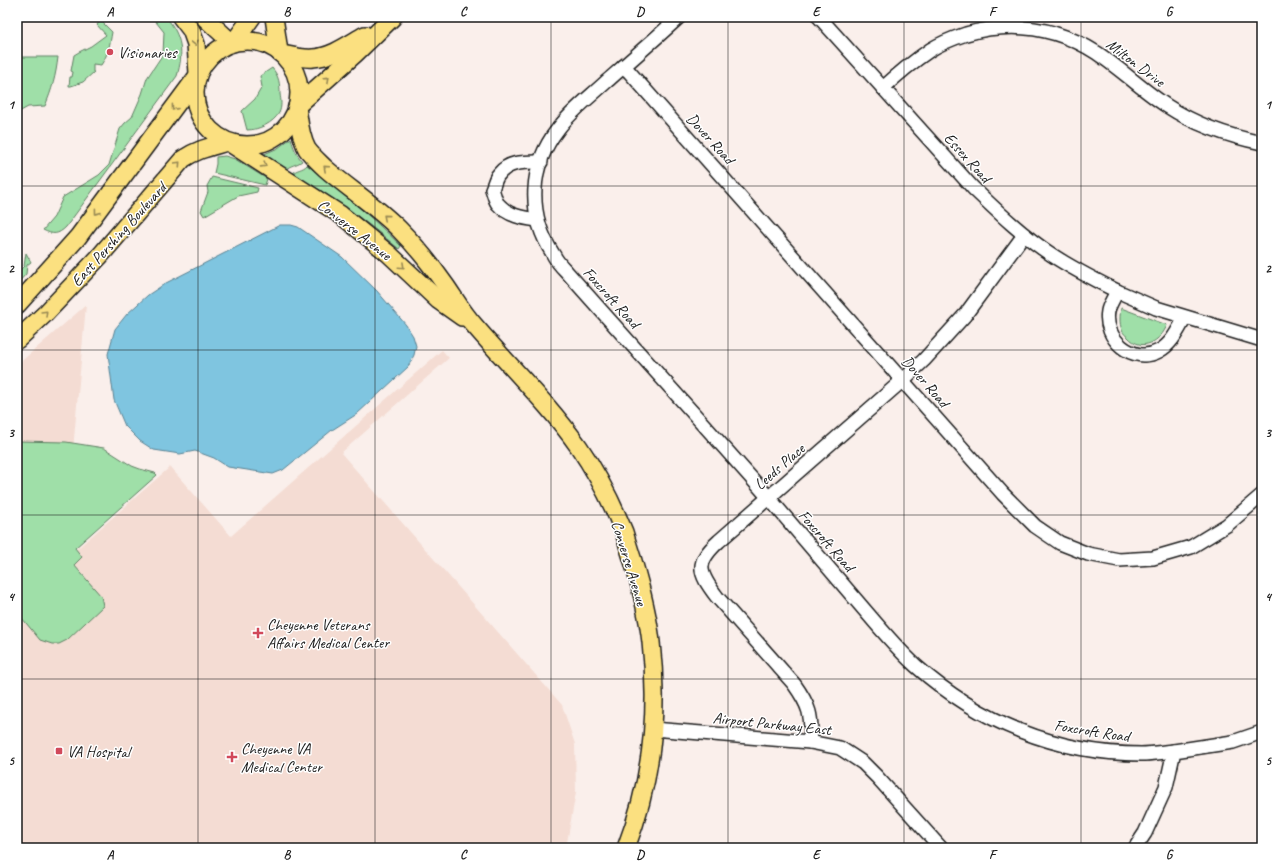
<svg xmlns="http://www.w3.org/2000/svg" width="1279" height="865" viewBox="0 0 1279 865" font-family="Caveat,sans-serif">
<rect width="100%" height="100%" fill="#faefeb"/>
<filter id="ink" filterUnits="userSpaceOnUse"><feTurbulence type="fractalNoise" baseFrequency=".025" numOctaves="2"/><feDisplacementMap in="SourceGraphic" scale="8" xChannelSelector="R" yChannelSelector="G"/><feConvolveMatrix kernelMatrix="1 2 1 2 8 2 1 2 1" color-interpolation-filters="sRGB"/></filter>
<g filter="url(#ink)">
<path fill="#f4dcd3" d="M86 305 63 561 170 467 231 536 442 350 449 358 341 453 562 705 575 744 576 792 566 848H17V365Z"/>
<g fill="#9fdfa8" stroke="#5e7e62">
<path d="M152 17H166C182 36 184 53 177 76L66 227C58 235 53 235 43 230L54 217 63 197 91 180 99 175 109 165 120 129 125 123 132 117 142 94 147 78 163 54 164 32Z"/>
<path d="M99 22H102L112 32C110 44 108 55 101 65L93 64V72H94L83 82 71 86H69L70 77H72L73 72 71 71 74 55 79 52 91 46 106 35 97 25Z"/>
<path d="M17 57H58C56 75 52 90 45 106L28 107 17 113Z"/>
<path d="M272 68C279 76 280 84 280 94 281 100 282 107 279 113 273 123 259 130 247 130L242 111 255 99 262 87 260 76Z"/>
<path d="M291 138C293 147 296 154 302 161 297 165 290 165 285 170L262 155 278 148Z"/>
<path d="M225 156 235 159 267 179 265 185 214 173 216 164V157Z"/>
<path d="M307 165C340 191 372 217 401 246L399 249C366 221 331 195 292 174 296 169 303 170 307 165Z"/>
<path d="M212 177 258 188 257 192 238 196 204 216 201 211 208 192 207 186Z"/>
<path d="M26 253 31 262 27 265 26 274 17 284V273L24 266Z"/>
<path d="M1121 308 1167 325C1161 341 1142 353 1128 337 1125 335 1123 333 1122 330 1119 323 1120 315 1121 308Z"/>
<path d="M17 441 66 442 104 448 132 466 140 469 155 473 157 475 75 548 82 557 74 565 101 596 103 606 67 640 59 644H52L40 640 17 612Z"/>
</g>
<path fill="#7fc5e0" stroke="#578192" d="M280 225H291L298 227 342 257 377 291 406 325 413 336 416 346 414 355 408 367 357 414 332 430 283 470 273 474 228 467 214 458 195 451 180 454 154 450 140 441 125 426 114 400 108 354 115 329 127 314 148 295 166 283Z"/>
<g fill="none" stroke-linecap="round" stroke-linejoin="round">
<defs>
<g id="minor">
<path d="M679 17C655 39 631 60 606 82 590 97 571 111 558 129 529 166 527 214 553 254 556 260 561 266 566 271 633 347 702 422 769 498 798 532 827 566 856 600 875 622 894 646 916 666 979 722 1057 754 1141 754 1152 754 1163 752 1174 751"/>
<path d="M819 17 973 188C998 212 1023 236 1052 255 1073 269 1095 280 1117 291 1114 298 1109 305 1108 311 1103 339 1133 365 1159 351 1172 344 1178 330 1185 318"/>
<path d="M624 66 1003 494 1035 526 1060 543 1088 554 1119 560 1153 558 1191 547 1227 525 1262 495"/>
<path d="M883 88C898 74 914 61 930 50 941 43 954 38 966 34 1012 21 1056 27 1097 53 1121 69 1142 90 1167 106 1196 125 1228 136 1262 143"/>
<path d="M537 220C523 218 508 216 498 204 495 201 494 194 492 189 494 185 495 178 499 174 509 161 525 162 541 162"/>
<path d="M1117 291 1156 308 1262 340"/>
<path d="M653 729 810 742 840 748 863 763 877 777 941 848"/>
<path d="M810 742C813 716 809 705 794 684L717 597C698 572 695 563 719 541L903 380 924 360 965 315 1024 235"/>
<path d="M1135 848 1145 833 1166 787 1174 751 1233 742 1262 732"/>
</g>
<g id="major">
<path d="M181 17 191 30 196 44 198 73"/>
<path d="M204 17 232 43"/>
<path d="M274 17 279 52"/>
<circle cx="247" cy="93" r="52"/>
<path d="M234 42 252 17"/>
<path d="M282 54C292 56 303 59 313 58 332 57 349 44 365 35"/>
<path d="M298 105 355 54 393 17"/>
<path d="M297 107C299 121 300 136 307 149 312 156 319 162 325 168 349 189 376 206 399 229 416 246 432 266 446 286 455 299 463 313 474 325 509 366 548 403 579 447 597 473 612 503 624 532 627 542 630 552 633 561 641 588 648 615 651 642 659 712 651 783 626 848"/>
<path d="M233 145 341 215 389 254 438 300 462 317"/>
<path d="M17 305 78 237 196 78"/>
<path d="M17 340 46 313 99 257 183 159C198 149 210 147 227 142"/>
</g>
</defs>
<use href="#minor" stroke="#1c1c1c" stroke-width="16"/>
<use href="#major" stroke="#1c1c1c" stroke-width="20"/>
<use href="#minor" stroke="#fff" stroke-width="13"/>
<use href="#major" stroke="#fbe080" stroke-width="17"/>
</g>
<defs><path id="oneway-chevron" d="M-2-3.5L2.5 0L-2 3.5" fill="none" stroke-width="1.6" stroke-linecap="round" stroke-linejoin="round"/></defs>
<g stroke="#978853">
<use href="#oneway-chevron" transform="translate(195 43) rotate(77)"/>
<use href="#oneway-chevron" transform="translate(327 79) rotate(-42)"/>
<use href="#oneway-chevron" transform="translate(174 108) rotate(127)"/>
<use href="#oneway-chevron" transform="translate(178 164) rotate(-47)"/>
<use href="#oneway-chevron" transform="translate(264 165) rotate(32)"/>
<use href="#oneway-chevron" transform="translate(326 168) rotate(-138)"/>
<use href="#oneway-chevron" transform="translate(97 212) rotate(127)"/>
<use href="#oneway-chevron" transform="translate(386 217) rotate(-139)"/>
<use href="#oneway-chevron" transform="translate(402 266) rotate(43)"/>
<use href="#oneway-chevron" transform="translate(45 313) rotate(-45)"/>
</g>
</g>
<path fill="none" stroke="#1c1c1c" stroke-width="1" stroke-opacity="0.55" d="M198 17V848M375 17V848M551 17V848M728 17V848M904 17V848M1081 17V848M17 186H1262M17 350H1262M17 515H1262M17 679H1262"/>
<g fill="#d1495b" stroke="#fff" stroke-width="1.5">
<circle cx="110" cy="52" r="4"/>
<path d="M256 627h4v4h4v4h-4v4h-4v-4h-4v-4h4z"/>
<rect x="55" y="747" width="8" height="8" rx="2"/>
<path d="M230 751h4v4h4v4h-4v4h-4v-4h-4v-4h4z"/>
</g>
<g text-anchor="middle" stroke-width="3" stroke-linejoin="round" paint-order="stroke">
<g font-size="16" fill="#1c1c1c" stroke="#fff" text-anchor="start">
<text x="118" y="58">Visionaries</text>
<text x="267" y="630">Cheyenne Veterans<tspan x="267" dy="18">Affairs Medical Center</tspan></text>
<text x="241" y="754">Cheyenne VA<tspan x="241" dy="18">Medical Center</tspan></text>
<text x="67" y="757">VA Hospital</text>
</g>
<g font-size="16" fill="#1c1c1c" stroke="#fff">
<text transform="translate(1136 62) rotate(37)" y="6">Milton Drive</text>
<text transform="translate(711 138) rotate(48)" y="6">Dover Road</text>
<text transform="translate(968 157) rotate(48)" y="6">Essex Road</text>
<text transform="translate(355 229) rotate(38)" y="6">Converse Avenue</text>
<text transform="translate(118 234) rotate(-48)" y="6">East Pershing Boulevard</text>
<text transform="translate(612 297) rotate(48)" y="6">Foxcroft Road</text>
<text transform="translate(926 381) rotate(49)" y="6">Dover Road</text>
<text transform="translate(779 466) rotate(-41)" y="6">Leeds Place</text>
<text transform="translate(827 540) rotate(49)" y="6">Foxcroft Road</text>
<text transform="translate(630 563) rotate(73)" y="6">Converse Avenue</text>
<text transform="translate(772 723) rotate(6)" y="6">Airport Parkway East</text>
<text transform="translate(1092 730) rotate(9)" y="6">Foxcroft Road</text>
</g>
</g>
<rect width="1279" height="865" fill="none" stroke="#fff" stroke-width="44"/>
<rect x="22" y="22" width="1235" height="821" fill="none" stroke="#1c1c1c" stroke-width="1.5"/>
<g font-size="13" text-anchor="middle" font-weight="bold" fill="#1c1c1c">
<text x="110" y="16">A</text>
<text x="287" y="16">B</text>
<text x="463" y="16">C</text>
<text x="640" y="16">D</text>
<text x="816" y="16">E</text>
<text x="992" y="16">F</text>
<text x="1169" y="16">G</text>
<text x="11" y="109">1</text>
<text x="1268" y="109">1</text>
<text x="11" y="273">2</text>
<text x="1268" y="273">2</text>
<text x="11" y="437">3</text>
<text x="1268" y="437">3</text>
<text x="11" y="601">4</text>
<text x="1268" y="601">4</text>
<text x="11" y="765">5</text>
<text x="1268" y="765">5</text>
<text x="110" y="859">A</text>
<text x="287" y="859">B</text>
<text x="463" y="859">C</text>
<text x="640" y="859">D</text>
<text x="816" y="859">E</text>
<text x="992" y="859">F</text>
<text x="1169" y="859">G</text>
</g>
</svg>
